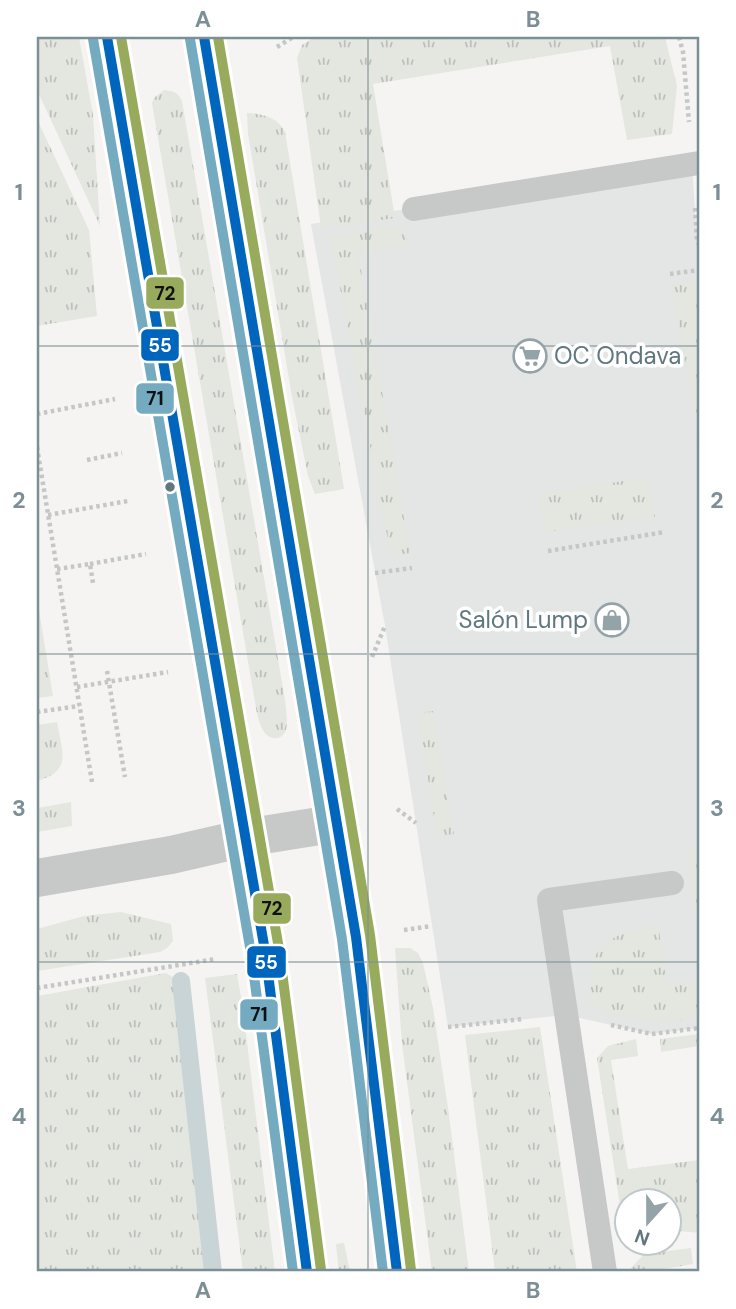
<svg xmlns="http://www.w3.org/2000/svg" width="736" height="1309" viewBox="0 0 736 1309" font-family="'DM Sans',sans-serif">
<defs>
<pattern id="grass-tufts" width="24" height="20" patternUnits="userSpaceOnUse" patternTransform="scale(1.75)"><rect width="24" height="20" fill="#e4e6e0"/><path d="M3 7l-1-3M5 7V3M7 7l1-3M15 17l-1-3M17 17v-4M19 17l1-3" fill="none" stroke="#bcbfbb"/></pattern>
</defs>
<rect width="100%" height="100%" fill="#f5f4f3"/>
<path fill="#e4e6e5" d="M692 164 697 241 699 245V547L698 549 699 559V1028L652 1034 566 1015 448 1027 385 626 311 224Z"/>
<g fill="url(#grass-tufts)">
<path d="M37 37H79L93 115 100 226 37 90Z"/>
<path d="M314 37H665L677 86 672 134 627 140 610 46 373 84 395 218 321 228 297 58 302 45Z"/>
<path d="M164 90C173 91 178 92 182 101L285 700C286 709 288 721 286 730 285 733 282 737 278 738 262 741 258 718 256 708L152 103 154 98Z"/>
<path d="M247 113C263 114 277 117 285 132L344 489 315 494 308 476 292 397 248 134Z"/>
<path d="M37 119 89 230 97 316 37 326Z"/>
<path d="M405 226 408 245 358 253 410 553 391 556 330 235Z"/>
<path d="M695 280 699 288V412L696 427 672 285Z"/>
<path d="M647 477 655 517 545 532 539 495Z"/>
<path d="M37 598 53 696 37 698Z"/>
<path d="M433 711 454 834 437 837 418 713Z"/>
<path d="M57 722C62 752 73 771 37 781V725Z"/>
<path d="M71 802 72 826 37 832V808Z"/>
<path d="M699 847V918L695 919 686 849Z"/>
<path d="M121 912 171 924 173 941 167 948 160 952 37 971V929L84 916Z"/>
<path d="M658 924 667 986 699 981V1018L659 1023 604 1012 589 1003C591 990 591 976 593 963 600 935 634 930 658 924Z"/>
<path d="M395 948H410L418 953 423 963 433 1008 449 1115 469 1272H432L402 1044Z"/>
<path d="M166 973 178 980 208 1272H37V996Z"/>
<path d="M237 974 243 1009 275 1272H243L205 978Z"/>
<path d="M540 1027 577 1272H495L465 1035Z"/>
<path d="M699 1034V1046L661 1052 660 1039Z"/>
<path d="M636 1039 638 1056 611 1060 628 1169 699 1160V1233L670 1230V1200H628L627 1217 621 1212 597 1058 608 1046Z"/>
<path d="M344 1243 350 1272H339L336 1244Z"/>
<path d="M691 1248 693 1264 647 1272H630V1269L644 1254Z"/>
</g>
<g fill="none" stroke-linecap="round" stroke-linejoin="round">
<path stroke="#c8d4d5" stroke-width="18" d="M181 981 213 1272"/>
<defs>
<g id="secondary">
<path d="M107 37 265 951 307 1272"/>
<path d="M204 37 356 937 397 1272"/>
</g>
</defs>
<use href="#secondary" stroke="#d1d2d3" stroke-width="42"/>
<g stroke="#c5c7c7" stroke-width="4.5" stroke-dasharray="3.5 3.5" stroke-linecap="butt">
<path d="M679 37 683 52 689 122"/>
<path d="M277 47 293 37"/>
<path d="M695 208 697 241 699 245"/>
<path d="M670 274 699 270"/>
<path d="M37 414 115 399"/>
<path d="M699 441V439"/>
<path d="M37 447 92 782"/>
<path d="M87 460 122 453"/>
<path d="M48 515 128 501"/>
<path d="M548 551 665 532"/>
<path d="M90 564 146 554"/>
<path d="M57 569 90 564 93 583"/>
<path d="M375 573 412 568"/>
<path d="M372 657 385 626"/>
<path d="M107 671 125 777"/>
<path d="M77 687 168 672"/>
<path d="M37 712 79 706"/>
<path d="M397 809 416 823"/>
<path d="M404 930 431 926"/>
<path d="M37 988 216 959"/>
<path d="M611 1025 652 1034 699 1028"/>
<path d="M448 1027 523 1019"/>
</g>
<g stroke="#c7c9c9" stroke-width="24">
<path d="M414 209 699 163"/>
<path d="M605 1272 549 900 672 883"/>
</g>
<path stroke="#c7c9c9" stroke-width="38" d="M37 878 171 855 245 838 338 823"/>
<use href="#secondary" stroke="#dddede" stroke-width="38"/>
<defs>
<g id="bus-1">
<path d="M107 37 265 951 307 1272"/>
<path d="M204 37 356 937 397 1272"/>
</g>
<g id="bus-2">
<path d="M93 39 251 953 293 1272"/>
<path d="M190 39 342 939 383 1272"/>
</g>
<g id="bus-3">
<path d="M121 37 279 949 321 1270"/>
<path d="M218 37 370 935 411 1270"/>
</g>
</defs>
<use href="#bus-1" stroke="#fff" stroke-width="16"/>
<use href="#bus-2" stroke="#fff" stroke-width="16"/>
<use href="#bus-3" stroke="#fff" stroke-width="16"/>
<use href="#bus-1" stroke="#0065bd" stroke-width="10"/>
<use href="#bus-2" stroke="#75abc1" stroke-width="10"/>
<use href="#bus-3" stroke="#98ab5c" stroke-width="10"/>
</g>
<path fill="none" stroke="#7c8f96" stroke-width="2" stroke-opacity="0.55" d="M368 37V1272M37 346H699M37 654H699M37 962H699"/>
<defs>
<symbol id="supermarket-ring" viewBox="-11 -11 22 22"><circle r="9.5" fill="#fff" stroke="#94a3a8" stroke-width="1.5"/><path d="M-6-5.5h2.5l.6 2H6L4.5 2H-2.5L-4.4-4H-6ZM-1.5 3.2a1.3 1.3 0 1 0 .1 0ZM3 3.2a1.3 1.3 0 1 0 .1 0Z" fill="#94a3a8"/></symbol>
<symbol id="shop-ring" viewBox="-11 -11 22 22"><circle r="9.5" fill="#fff" stroke="#94a3a8" stroke-width="1.5"/><path d="M-5-2.5h2.3a2.7 3.5 0 0 1 5.4 0H5L5.5 6h-11ZM-1.5-2.5h3a1.5 2.3 0 0 0-3 0Z" fill="#94a3a8"/></symbol>
</defs>
<g fill-rule="evenodd">
<use href="#supermarket-ring" x="511" y="337" width="38" height="38"/>
<use href="#shop-ring" x="593" y="601" width="38" height="38"/>
</g>
<circle fill="#5f777f" stroke="#fff" stroke-width="2.5" cx="170" cy="487" r="6"/>
<g text-anchor="middle" stroke-width="7" stroke-linejoin="round" paint-order="stroke">
<g font-size="24" fill="#5f777f" stroke="#fff" text-anchor="start">
<text x="554" y="364">OC Ondava</text>
<text x="588" y="628" text-anchor="end">Salón Lump</text>
</g>
</g>
<g stroke="#fff" stroke-width="2.5">
<rect x="145" y="276" width="40" height="34" rx="7" fill="#98ab5c"/>
<rect x="140" y="328" width="40" height="34" rx="7" fill="#0065bd"/>
<rect x="135" y="382" width="40" height="33" rx="7" fill="#75abc1"/>
<rect x="252" y="892" width="40" height="33" rx="7" fill="#98ab5c"/>
<rect x="246" y="945" width="41" height="34" rx="7" fill="#0065bd"/>
<rect x="239" y="998" width="40" height="33" rx="7" fill="#75abc1"/>
</g>
<g font-size="19" text-anchor="middle" font-weight="bold" fill="#fff">
<text x="160" y="352">55</text>
<text x="266" y="969">55</text>
</g>
<g font-size="19" text-anchor="middle" font-weight="bold" fill="#111">
<text x="165" y="300">72</text>
<text x="155" y="405">71</text>
<text x="272" y="915">72</text>
<text x="259" y="1021">71</text>
</g>
<rect width="736" height="1309" fill="none" stroke="#ffffff" stroke-width="77"/>
<g transform="translate(648 1222) rotate(201)"><circle r="33" fill="#ffffff" stroke="#bfc9cc" stroke-width="2"/>
<path d="M0-5L12 26L0 18L-12 26Z" fill="#94a3a8"/>
<text y="-10" font-size="19" font-weight="bold" text-anchor="middle" fill="#5f777f">N</text>
</g>
<rect x="38" y="38" width="660" height="1232" fill="none" stroke="#7c8f96" stroke-width="2.5"/>
<g font-size="23" text-anchor="middle" font-weight="bold" fill="#7c8f96">
<text x="203" y="27">A</text>
<text x="533" y="27">B</text>
<text x="19" y="200">1</text>
<text x="717" y="200">1</text>
<text x="19" y="508">2</text>
<text x="717" y="508">2</text>
<text x="19" y="816">3</text>
<text x="717" y="816">3</text>
<text x="19" y="1124">4</text>
<text x="717" y="1124">4</text>
<text x="203" y="1298">A</text>
<text x="533" y="1298">B</text>
</g>
</svg>
